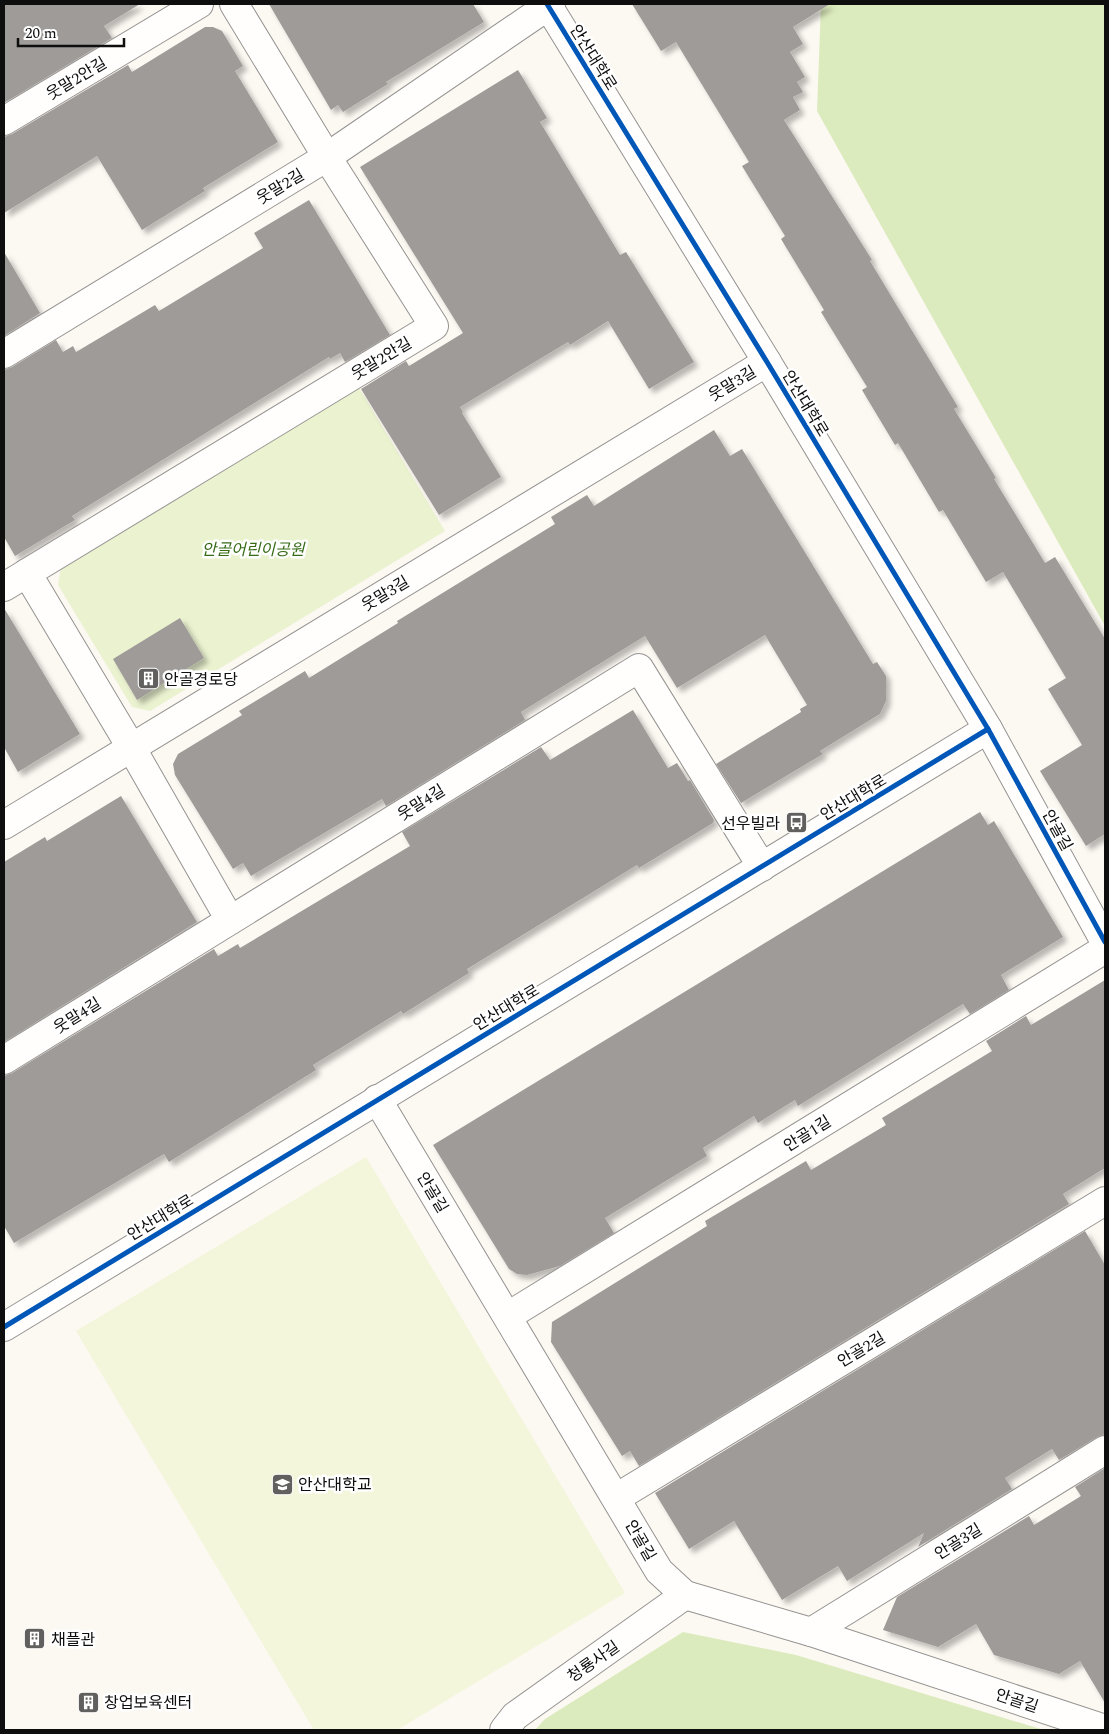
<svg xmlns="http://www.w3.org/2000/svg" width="1109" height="1734" viewBox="0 0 1109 1734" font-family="Spectral,'Noto Sans KR',serif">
<defs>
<filter id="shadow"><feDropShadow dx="4.5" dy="4.5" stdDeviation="2.5" flood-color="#0004"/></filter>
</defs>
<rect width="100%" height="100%" fill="#fcf8f2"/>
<path fill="#eaf2d0" d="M358 386 445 531 150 711 132 707 58 585 61 567Z"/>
<g fill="#dcebbd">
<path d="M821 4H1105V626L817 111Z"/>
<path d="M683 1632 796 1655 1044 1730H535L545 1719Z"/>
</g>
<path fill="#f3f6da" d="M366 1157 625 1593 397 1730H314L76 1331Z"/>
<g fill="#9f9b98" filter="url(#shadow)">
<path d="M4 4H140L104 26 112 38 4 103Z"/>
<path d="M269 4H473L484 22 386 82 388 84 343 112 338 105 331 110Z"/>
<path d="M632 4H830L793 27 803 44 790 52 805 77 797 82 803 92 793 97 800 110 784 120 872 260 870 261 958 407 954 409 996 478 994 479 1045 563 1055 557 1105 639V834L1086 846 1040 771 1082 745 1048 689 1066 678 1003 572 986 582 943 510 939 512 898 443 895 445 862 390 867 387 821 312 824 310 781 239 785 236 742 166 749 162 676 42 661 51Z"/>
<path d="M205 27H213L222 31 243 66 235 71 278 142 203 188 205 191 142 230 97 156 4 213V137L12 134 128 65 132 72Z"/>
<path d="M518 70 547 118 540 122 620 255 626 252 694 362 649 389 608 321 570 345 568 342 460 407 463 412 462 413 501 477 439 515 361 389 406 361 409 366 463 333 360 167Z"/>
<path d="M309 200 390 335 345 362 340 353 330 359 329 357 72 516 75 520 15 556 4 537V370L12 367 56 340 63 352 73 346 76 352 155 305 159 311 263 248 254 233Z"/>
<path d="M4 252 40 313 4 336Z"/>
<path d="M714 430 730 456 742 449 873 664 877 662 886 676V701L880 714 820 751 823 754 741 803 716 764 801 712 800 709 807 705 765 635 677 688 645 636 521 712 525 720 386 806 382 799 251 876 243 863 233 869 175 775 173 764 178 754 242 715 239 711 305 671 309 678 398 623 397 621 555 524 551 517 587 495 594 506Z"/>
<path d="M4 608 80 734 18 772 4 747Z"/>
<path d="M180 618 204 658 137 700 113 659Z"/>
<path d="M633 710 668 768 677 763 688 781 690 780 714 820 713 823 639 868 637 865 467 969 469 973 403 1014 401 1011 313 1065 316 1070 169 1162 164 1154 14 1243 4 1226V1076L12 1073 214 949 218 956 238 944 240 948 410 846 402 832 541 747 550 760Z"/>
<path d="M121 796 197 922 4 1042V862L45 837 47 841Z"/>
<path d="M980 812 988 825 994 821 1063 937 1001 975 1009 990 970 1014 963 1004 798 1106 795 1100 758 1123 754 1116 703 1148 707 1156 605 1218 614 1233 560 1266 527 1275 517 1274 509 1269 433 1145Z"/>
<path d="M1105 980V1168L1063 1194 1069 1204 639 1466 630 1451 622 1456 551 1342 552 1322 707 1226 705 1221 806 1161 811 1170 886 1125 882 1118 992 1051 986 1041 1026 1016 1031 1025Z"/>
<path d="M1085 1231 1105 1265V1434L1097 1437 1059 1460 1052 1449 1005 1478 1012 1489 918 1547 924 1533 847 1581 838 1566 782 1600 734 1521 689 1549 655 1493Z"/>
<path d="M1105 1468V1703L1080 1661 1059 1674 994 1655 976 1624 938 1647 883 1630 897 1597 1029 1516 1034 1525 1081 1496 1075 1487Z"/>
</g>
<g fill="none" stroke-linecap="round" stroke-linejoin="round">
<defs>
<g id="minor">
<path d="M547 4 767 362 988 729 1105 942"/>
<path d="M4 121 199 4"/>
<path d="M4 354 327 157 551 4"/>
<path d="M27 573 131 747 230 920"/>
<path d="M4 587 434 326 327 157 234 4"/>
<path d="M4 825 767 362"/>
<path d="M4 1060 639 668 762 867"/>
<path d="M377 1099 659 1571 685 1595 811 1632 1105 1729"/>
<path d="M508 1316 1105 949"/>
<path d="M4 1327 988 729"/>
<path d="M616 1498 1105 1201"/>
<path d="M811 1632 1105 1450"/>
<path d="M504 1730 515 1716 685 1595"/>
</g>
</defs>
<use href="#minor" stroke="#959391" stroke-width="30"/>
<use href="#minor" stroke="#fffefd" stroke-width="28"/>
<defs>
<g id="cycleway">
<path d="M547 4 767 362 988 729 1105 942"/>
<path d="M4 1327 988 729"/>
</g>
</defs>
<use href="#cycleway" stroke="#fff" stroke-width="8"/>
<use href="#cycleway" stroke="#0057b8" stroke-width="5"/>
</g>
<defs>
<symbol id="building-square" viewBox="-11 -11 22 22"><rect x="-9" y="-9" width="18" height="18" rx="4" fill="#61605e" stroke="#fff"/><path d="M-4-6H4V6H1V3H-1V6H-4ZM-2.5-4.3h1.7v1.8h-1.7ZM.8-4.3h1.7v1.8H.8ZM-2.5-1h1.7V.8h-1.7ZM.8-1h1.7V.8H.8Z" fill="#fff"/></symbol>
<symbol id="bus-square" viewBox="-11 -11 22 22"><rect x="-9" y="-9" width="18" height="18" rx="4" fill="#61605e" stroke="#fff"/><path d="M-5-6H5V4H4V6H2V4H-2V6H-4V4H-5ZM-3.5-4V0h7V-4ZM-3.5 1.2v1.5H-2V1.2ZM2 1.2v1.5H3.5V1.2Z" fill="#fff"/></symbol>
<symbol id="university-square" viewBox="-11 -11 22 22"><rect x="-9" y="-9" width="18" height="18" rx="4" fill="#61605e" stroke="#fff"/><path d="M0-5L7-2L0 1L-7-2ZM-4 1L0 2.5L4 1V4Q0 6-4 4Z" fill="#fff"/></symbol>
</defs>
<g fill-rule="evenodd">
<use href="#building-square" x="136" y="666" width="25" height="25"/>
<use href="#bus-square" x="784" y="810" width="25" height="25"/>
<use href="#university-square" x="270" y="1472" width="25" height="25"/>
<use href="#building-square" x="22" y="1626" width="25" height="25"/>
<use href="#building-square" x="76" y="1690" width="25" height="25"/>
</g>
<g text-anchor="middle" stroke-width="5" stroke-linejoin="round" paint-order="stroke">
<g font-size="16" fill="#0e0e0e" stroke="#fff">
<text transform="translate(594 57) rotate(58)" y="6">안산대학로</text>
<text transform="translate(76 78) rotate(-31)" y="6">웃말2안길</text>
<text transform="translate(280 186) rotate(-31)" y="6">웃말2길</text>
<text transform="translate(381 358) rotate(-31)" y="6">웃말2안길</text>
<text transform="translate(732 383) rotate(-31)" y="6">웃말3길</text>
<text transform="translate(806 403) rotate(59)" y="6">안산대학로</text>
<text transform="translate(385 593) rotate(-31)" y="6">웃말3길</text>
<text transform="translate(853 797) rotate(-31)" y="6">안산대학로</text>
<text transform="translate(421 802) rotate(-32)" y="6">웃말4길</text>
<text transform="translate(1058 830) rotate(61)" y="6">안골길</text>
<text transform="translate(506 1007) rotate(-31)" y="6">안산대학로</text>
<text transform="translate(77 1015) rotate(-32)" y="6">웃말4길</text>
<text transform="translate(807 1133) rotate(-32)" y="6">안골1길</text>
<text transform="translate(433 1192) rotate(59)" y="6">안골길</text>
<text transform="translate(160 1217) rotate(-31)" y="6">안산대학로</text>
<text transform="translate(861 1349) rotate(-31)" y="6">안골2길</text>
<text transform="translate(641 1540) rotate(60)" y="6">안골길</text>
<text transform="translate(958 1541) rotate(-32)" y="6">안골3길</text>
<text transform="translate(593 1661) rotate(-35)" y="6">청룡사길</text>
<text transform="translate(1017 1700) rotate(18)" y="6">안골길</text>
</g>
<g font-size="16" font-style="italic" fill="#376c17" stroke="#fff">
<text x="253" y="555">안골어린이공원</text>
</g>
<g font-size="16" fill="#0e0e0e" stroke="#fff" text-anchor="start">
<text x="164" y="685">안골경로당</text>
<text x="780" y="829" text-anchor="end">선우빌라</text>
<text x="298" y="1490">안산대학교</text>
<text x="51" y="1645">채플관</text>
<text x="104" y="1708">창업보육센터</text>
</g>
</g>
<rect width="1109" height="1734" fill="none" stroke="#0e0e0e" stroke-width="10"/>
<path d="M18 38v8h106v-8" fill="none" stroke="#0e0e0e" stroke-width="2.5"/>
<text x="25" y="38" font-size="15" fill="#0e0e0e" stroke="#ffffff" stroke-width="4" paint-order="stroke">20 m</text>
</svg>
